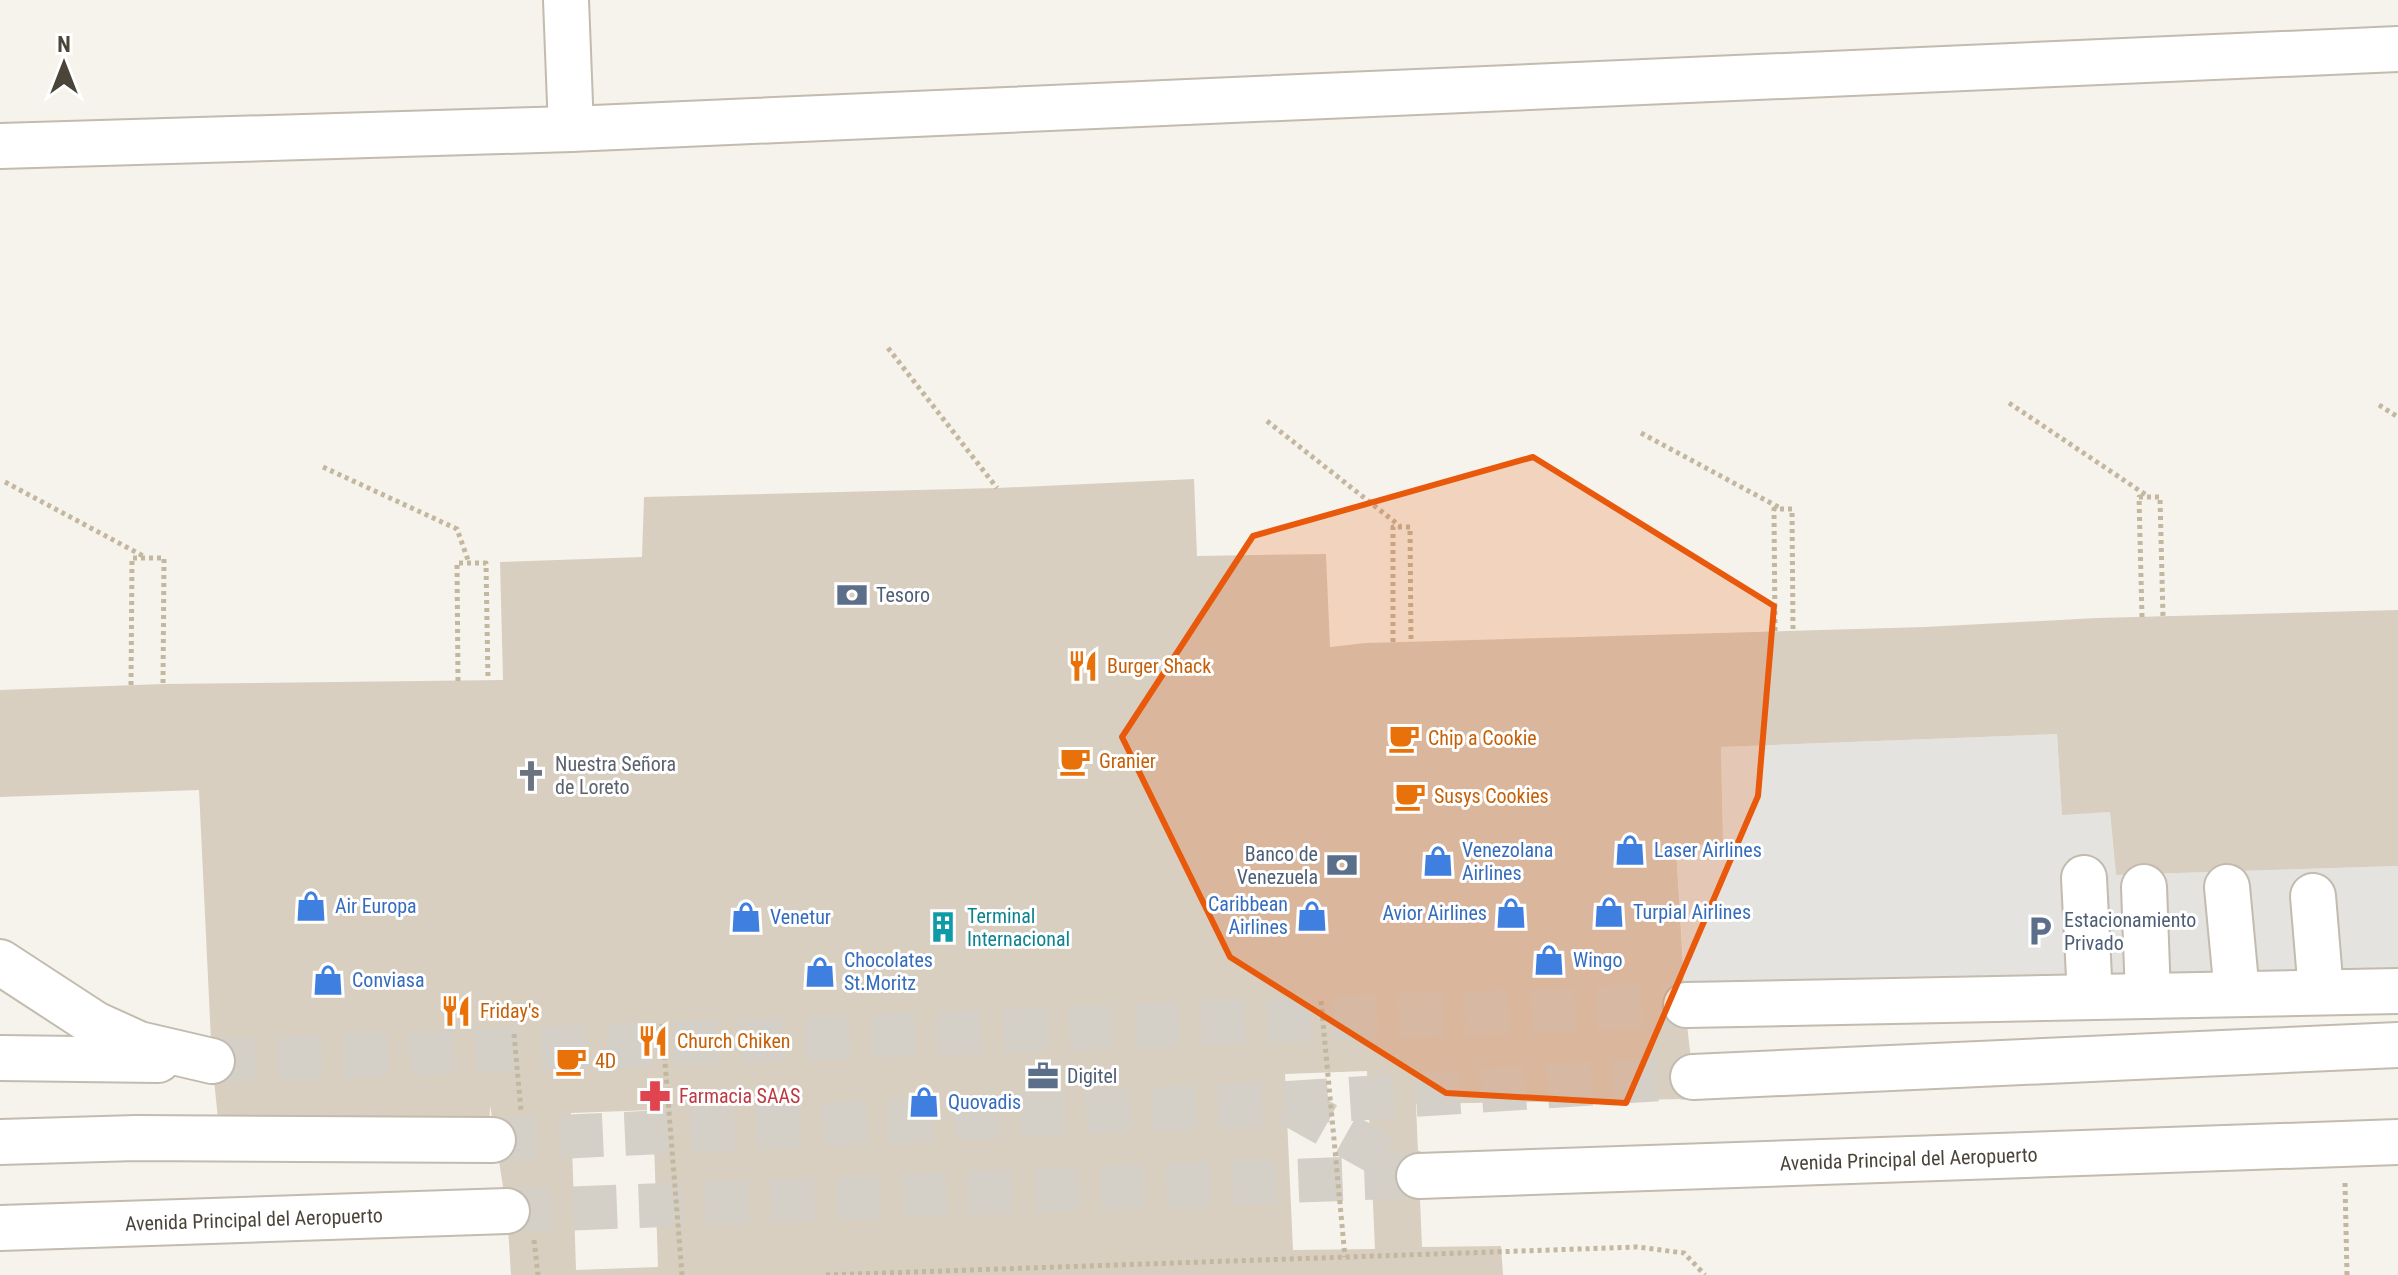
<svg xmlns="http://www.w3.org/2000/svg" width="2398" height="1275" viewBox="0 0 2398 1275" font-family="'Roboto Condensed',sans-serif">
<rect width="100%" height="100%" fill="#f6f3ec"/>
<path fill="#e5e3e0" d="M2057 734 2062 814 2110 812 2116 875 2398 866V987L1686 1005 1676 848 1723 842 1721 747Z"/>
<path fill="#d8cfc1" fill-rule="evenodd" d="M1194 479 1197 556 1326 554 1330 647 1365 643 1925 627 2097 618 2398 610V866L2116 875 2110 812 2062 815 2057 734 1721 747 1723 842 1676 848 1686 1016 1693 1077 1686 1099 1416 1104 1422 1247 1501 1246 1503 1275H511L507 1211 490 1105 489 1134 220 1138 212 1061 199 790 0 797V690L163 684 503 680 500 562 642 557 644 497 997 488ZM1367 1071 1375 1249 1293 1250 1285 1074ZM653 1110 658 1267 576 1270 571 1113Z"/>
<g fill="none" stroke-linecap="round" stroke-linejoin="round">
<g stroke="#d4d0c8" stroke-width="44" stroke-dasharray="44 22" stroke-linecap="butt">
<path d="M212 1061 1686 1005"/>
<path d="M1288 1103 1419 1176"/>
<path d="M493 1140 1288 1103 1693 1077"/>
<path d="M507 1211 1419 1176"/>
</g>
<defs>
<g id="minor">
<path d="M566 0 571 129"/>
<path d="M0 146 571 129 2398 49"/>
<path d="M2084 878 2090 997"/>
<path d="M2144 887 2148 996"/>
<path d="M2227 887 2237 994"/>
<path d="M2313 896 2321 992"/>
<path d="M0 962 95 1024 139 1044 212 1061"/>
<path d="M1686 1005 2398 991"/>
<path d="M0 1058 158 1060"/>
<path d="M1693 1077 2398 1045"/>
<path d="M0 1142 136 1138 493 1140"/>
<path id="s1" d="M1419 1176 2398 1142"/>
<path id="s2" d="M0 1228 507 1211"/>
</g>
</defs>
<use href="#minor" stroke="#c2bbae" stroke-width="48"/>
<g stroke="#c4b79f" stroke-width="5" stroke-dasharray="4 4" stroke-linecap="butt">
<path d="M888 348 997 488"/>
<path d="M2009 403 2149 497"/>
<path d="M2379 405 2398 417"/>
<path d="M1267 421 1400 526"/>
<path d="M1641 433 1782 509"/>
<path d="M323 467 457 529 469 563"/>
<path d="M5 482 145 557"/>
<path d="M2142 617 2139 497H2160L2163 617"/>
<path d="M1775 631 1774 509H1792L1793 631"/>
<path d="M1393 642V527H1410L1411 642"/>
<path d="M458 681 457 563H486L488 680"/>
<path d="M131 685 132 558H164L163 684"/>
<path d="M1321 1001 1345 1257"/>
<path d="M662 1024 682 1275"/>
<path d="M514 1034 521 1111"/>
<path d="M2345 1183 2347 1275"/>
<path d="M534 1240 538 1275"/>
<path d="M826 1275 1637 1247 1684 1253 1705 1275"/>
</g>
<use href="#minor" stroke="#fff" stroke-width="44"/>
</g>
<path fill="#e8590c" fill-opacity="0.2" stroke="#e8590c" stroke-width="6" stroke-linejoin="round" d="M1533 457 1774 606 1758 796 1626 1103 1446 1093 1230 957 1122 737 1253 536Z"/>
<defs>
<symbol id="bank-bare" viewBox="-9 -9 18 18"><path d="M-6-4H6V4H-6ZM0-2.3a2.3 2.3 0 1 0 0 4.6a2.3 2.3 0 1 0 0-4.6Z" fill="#5c6f8a" stroke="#fff" stroke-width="2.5" paint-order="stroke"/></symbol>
<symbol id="restaurant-bare" viewBox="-9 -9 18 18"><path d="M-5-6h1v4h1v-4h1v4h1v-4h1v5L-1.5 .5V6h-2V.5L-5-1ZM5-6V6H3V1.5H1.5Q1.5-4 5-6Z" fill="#e8710a" stroke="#fff" stroke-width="2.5" paint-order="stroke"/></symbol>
<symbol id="cafe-bare" viewBox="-9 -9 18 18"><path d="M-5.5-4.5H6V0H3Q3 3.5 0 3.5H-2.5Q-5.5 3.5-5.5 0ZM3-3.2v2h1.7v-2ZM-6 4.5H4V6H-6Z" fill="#e8710a" stroke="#fff" stroke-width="2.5" paint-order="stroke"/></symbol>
<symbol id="church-bare" viewBox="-9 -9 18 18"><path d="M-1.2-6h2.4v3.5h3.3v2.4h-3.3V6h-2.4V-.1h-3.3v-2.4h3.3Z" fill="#6b7280" stroke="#fff" stroke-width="2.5" paint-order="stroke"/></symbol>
<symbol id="shop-bare" viewBox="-9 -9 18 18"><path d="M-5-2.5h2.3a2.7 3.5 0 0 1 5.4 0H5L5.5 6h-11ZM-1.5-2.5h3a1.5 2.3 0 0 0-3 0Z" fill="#3f7fe0" stroke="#fff" stroke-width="2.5" paint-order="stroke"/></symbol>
<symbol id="building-bare" viewBox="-9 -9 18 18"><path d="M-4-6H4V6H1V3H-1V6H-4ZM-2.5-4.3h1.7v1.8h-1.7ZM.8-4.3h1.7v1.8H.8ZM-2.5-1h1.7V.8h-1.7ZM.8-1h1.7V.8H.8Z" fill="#0f9aa8" stroke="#fff" stroke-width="2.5" paint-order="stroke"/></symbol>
<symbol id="parking-bare" viewBox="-9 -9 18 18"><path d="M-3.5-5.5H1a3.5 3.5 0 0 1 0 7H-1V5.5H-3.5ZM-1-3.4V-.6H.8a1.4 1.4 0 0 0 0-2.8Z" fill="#5c6f8a" stroke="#fff" stroke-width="2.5" paint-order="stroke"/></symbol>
<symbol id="office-bare" viewBox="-9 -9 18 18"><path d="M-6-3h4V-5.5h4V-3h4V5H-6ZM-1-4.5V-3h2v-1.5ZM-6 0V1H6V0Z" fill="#5c6f8a" stroke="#fff" stroke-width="2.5" paint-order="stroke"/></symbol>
<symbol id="pharmacy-bare" viewBox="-9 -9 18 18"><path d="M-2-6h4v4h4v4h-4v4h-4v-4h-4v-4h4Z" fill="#e0444e" stroke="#fff" stroke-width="2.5" paint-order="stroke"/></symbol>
</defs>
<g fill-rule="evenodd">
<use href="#bank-bare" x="830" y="573" width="44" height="44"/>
<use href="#restaurant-bare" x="1061" y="644" width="44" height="44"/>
<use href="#cafe-bare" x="1382" y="716" width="44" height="44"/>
<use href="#cafe-bare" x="1053" y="739" width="44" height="44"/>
<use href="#church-bare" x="509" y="754" width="44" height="44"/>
<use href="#cafe-bare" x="1388" y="774" width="44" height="44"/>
<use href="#shop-bare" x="1608" y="828" width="44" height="44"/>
<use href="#shop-bare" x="1416" y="839" width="44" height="44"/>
<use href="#bank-bare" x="1320" y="843" width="44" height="44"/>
<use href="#shop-bare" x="289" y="884" width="44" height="44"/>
<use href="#shop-bare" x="1587" y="890" width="44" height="44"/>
<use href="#shop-bare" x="1489" y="891" width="44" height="44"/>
<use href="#shop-bare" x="1290" y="894" width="44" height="44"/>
<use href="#shop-bare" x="724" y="895" width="44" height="44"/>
<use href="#building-bare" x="921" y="905" width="44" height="44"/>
<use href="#parking-bare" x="2018" y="909" width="44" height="44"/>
<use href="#shop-bare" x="1527" y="938" width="44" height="44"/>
<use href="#shop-bare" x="798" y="950" width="44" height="44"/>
<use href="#shop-bare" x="306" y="958" width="44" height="44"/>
<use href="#restaurant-bare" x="434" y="989" width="44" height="44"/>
<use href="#restaurant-bare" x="631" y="1019" width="44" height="44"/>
<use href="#cafe-bare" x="549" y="1039" width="44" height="44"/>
<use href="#office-bare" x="1021" y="1054" width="44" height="44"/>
<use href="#pharmacy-bare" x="633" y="1074" width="44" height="44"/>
<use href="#shop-bare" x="902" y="1080" width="44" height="44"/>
</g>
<g text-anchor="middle" stroke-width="6" stroke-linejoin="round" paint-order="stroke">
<g font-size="20" fill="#4e5e75" stroke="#fff" text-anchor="start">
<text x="876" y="602">Tesoro</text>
<text x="1318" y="861" text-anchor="end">Banco de<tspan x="1318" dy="23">Venezuela</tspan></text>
<text x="2064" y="927">Estacionamiento<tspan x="2064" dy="23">Privado</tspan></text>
<text x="1067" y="1083">Digitel</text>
</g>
<g font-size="20" fill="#c56008" stroke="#fff" text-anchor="start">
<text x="1107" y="673">Burger Shack</text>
<text x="1428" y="745">Chip a Cookie</text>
<text x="1099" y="768">Granier</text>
<text x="1434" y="803">Susys Cookies</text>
<text x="480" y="1018">Friday's</text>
<text x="677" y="1048">Church Chiken</text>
<text x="595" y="1068">4D</text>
</g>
<g font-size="20" fill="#5b616d" stroke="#fff" text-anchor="start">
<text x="555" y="771">Nuestra Señora<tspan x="555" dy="23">de Loreto</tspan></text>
</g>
<g font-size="20" fill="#366cbe" stroke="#fff" text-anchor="start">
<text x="1462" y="857">Venezolana<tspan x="1462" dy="23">Airlines</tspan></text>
<text x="1654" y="857">Laser Airlines</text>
<text x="1288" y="911" text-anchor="end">Caribbean<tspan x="1288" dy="23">Airlines</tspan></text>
<text x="335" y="913">Air Europa</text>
<text x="1633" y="919">Turpial Airlines</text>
<text x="1487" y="920" text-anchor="end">Avior Airlines</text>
<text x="770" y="924">Venetur</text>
<text x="844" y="967">Chocolates<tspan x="844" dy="23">St.Moritz</tspan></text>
<text x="1573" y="967">Wingo</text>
<text x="352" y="987">Conviasa</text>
<text x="948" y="1109">Quovadis</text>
</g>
<g font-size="20" fill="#0d838f" stroke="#fff" text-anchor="start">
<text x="967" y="923">Terminal<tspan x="967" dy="23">Internacional</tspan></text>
</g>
<g font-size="20" fill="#be3a42" stroke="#fff" text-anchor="start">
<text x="679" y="1103">Farmacia SAAS</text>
</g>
<g font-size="20" fill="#4b4439" stroke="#fff">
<text dy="7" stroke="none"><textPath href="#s1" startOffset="490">Avenida Principal del Aeropuerto</textPath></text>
<text dy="7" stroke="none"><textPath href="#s2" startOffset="254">Avenida Principal del Aeropuerto</textPath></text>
</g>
</g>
<g transform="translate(64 64)" stroke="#ffffff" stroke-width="6" paint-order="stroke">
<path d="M0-6L14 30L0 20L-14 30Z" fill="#4b4439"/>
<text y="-12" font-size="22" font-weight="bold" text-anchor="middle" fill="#4b4439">N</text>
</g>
</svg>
